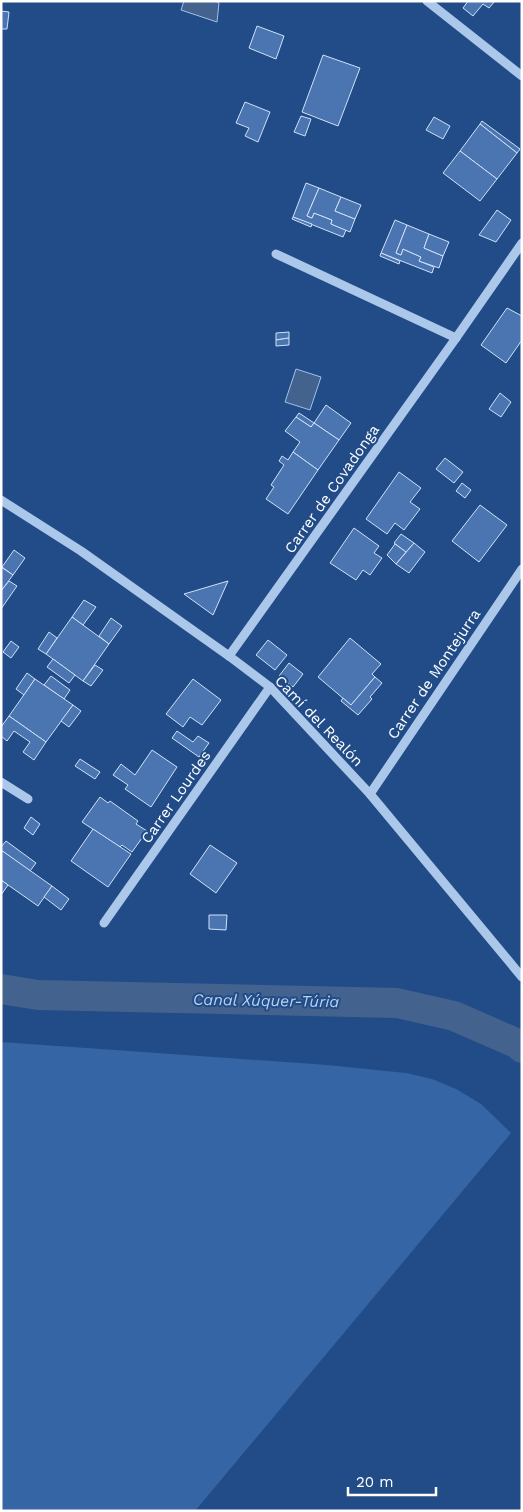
<svg xmlns="http://www.w3.org/2000/svg" width="523" height="1512" viewBox="0 0 523 1512" font-family="'Work Sans',sans-serif">
<rect width="100%" height="100%" fill="#214c88"/>
<path fill="#3565a5" d="M1 1042 327 1065 406 1073 432 1079 456 1089 481 1104 511 1133 195 1511H1Z"/>
<g fill="#44628e" stroke="#9fc1eb">
<path d="M184 1H215L219 3 217 22 181 10Z"/>
<path d="M296 369 321 377 310 410 285 402Z"/>
</g>
<g fill="none" stroke-linecap="round" stroke-linejoin="round">
<path stroke="#44628e" stroke-width="30" d="M1 989 38 995 397 1003 454 1016 518 1044 522 1048"/>
</g>
<g fill="#4a75b0" stroke="#d0e1f8">
<path d="M468 1H495L489 8 483 4 473 16 463 8Z"/>
<path d="M1 11 9 12 7 29H1Z"/>
<path d="M257 26 284 36 276 59 249 48Z"/>
<path d="M323 55 360 68 338 126 302 112Z"/>
<path d="M245 102 270 112 258 142 245 136 249 128 236 123Z"/>
<path d="M301 116 311 119 305 136 294 132Z"/>
<path d="M434 117 450 126 443 139 426 130Z"/>
<path d="M482 121 520 149 517 153 480 124Z"/>
<path d="M480 124 517 153 497 179 460 151Z"/>
<path d="M460 151 497 179 480 201 443 173Z"/>
<path d="M306 183 319 188 307 216 312 218 314 213 332 220 331 224 346 230 343 237 293 217Z"/>
<path d="M319 188 341 197 335 211 355 219 350 232 331 224 332 220 314 213 312 218 307 216Z"/>
<path d="M341 197 361 205 355 219 335 211Z"/>
<path d="M497 210 511 220 496 242 479 235Z"/>
<path d="M293 217 312 224 311 227 292 219Z"/>
<path d="M395 220 407 225 396 253 401 255 403 249 421 257 419 261 434 267 432 273 381 253Z"/>
<path d="M407 225 429 234 424 248 443 256 439 268 419 261 421 257 403 249 401 255 396 253Z"/>
<path d="M429 234 449 242 443 256 424 248Z"/>
<path d="M381 253 400 261 399 264 380 256Z"/>
<path d="M507 308 522 316V340L506 363 481 345Z"/>
<path d="M289 332V338L276 340V333Z"/>
<path d="M289 338V345L276 346V340Z"/>
<path d="M500 393 511 402 501 417 489 409Z"/>
<path d="M326 405 351 423 339 440 314 423Z"/>
<path d="M299 413 314 423 311 427 296 417Z"/>
<path d="M296 417 311 427 314 423 339 440 318 470 293 452 300 442 285 431Z"/>
<path d="M293 452 318 470 288 514 266 499 274 487 271 485 284 465 279 461 282 456 288 460Z"/>
<path d="M445 458 463 472 454 483 436 469Z"/>
<path d="M399 472 421 488 410 502 420 509 404 530 395 523 387 534 366 519Z"/>
<path d="M462 483 471 490 465 498 456 491Z"/>
<path d="M480 505 507 525 479 562 452 541Z"/>
<path d="M354 528 379 546 374 553 382 558 370 575 363 570 356 580 330 563Z"/>
<path d="M401 534 414 543 406 552 394 543Z"/>
<path d="M414 543 425 552 409 573 396 564Z"/>
<path d="M395 544 406 552 396 564 387 555Z"/>
<path d="M14 550 25 558 13 575 2 567Z"/>
<path d="M1 567 13 575 1 591Z"/>
<path d="M9 581 17 586 1 609V591Z"/>
<path d="M228 581 213 615 184 594Z"/>
<path d="M84 600 96 607 83 625 72 617Z"/>
<path d="M72 617 109 644 83 681 46 654Z"/>
<path d="M111 618 122 626 109 644 99 636Z"/>
<path d="M49 632 57 638 46 654 38 649Z"/>
<path d="M350 638 381 664 372 674 375 677 351 705 318 677Z"/>
<path d="M268 640 287 655 275 670 256 655Z"/>
<path d="M11 641 19 647 11 658 3 652Z"/>
<path d="M53 659 75 675 69 683 47 667Z"/>
<path d="M289 663 303 674 293 687 279 676Z"/>
<path d="M95 665 103 670 91 686 83 681Z"/>
<path d="M27 673 35 679 24 695 16 689Z"/>
<path d="M51 676 70 690 64 699 44 685Z"/>
<path d="M375 677 382 683 370 697 372 699 358 715 341 701 343 698 351 705Z"/>
<path d="M35 679 73 705 46 742 9 716Z"/>
<path d="M193 679 221 700 202 725 190 717 183 727 166 714Z"/>
<path d="M73 705 81 711 69 727 61 721Z"/>
<path d="M9 716 46 742 34 760 23 752 30 742 14 731 7 741 1 736V727Z"/>
<path d="M177 731 193 742 198 736 209 743 199 757 172 738Z"/>
<path d="M152 750 177 767 151 807 125 789 128 785 113 775 121 764 135 775Z"/>
<path d="M80 759 100 772 95 779 75 766Z"/>
<path d="M100 797 108 803 110 801 138 821 136 824 147 831 132 852 122 845 120 847 82 822Z"/>
<path d="M31 817 40 824 33 835 24 828Z"/>
<path d="M93 829 131 854 108 887 71 861Z"/>
<path d="M6 841 36 863 30 871 1 850V847Z"/>
<path d="M210 845 237 863 216 893 190 874Z"/>
<path d="M1 850 52 886 38 906 1 880Z"/>
<path d="M1 880 8 885 1 895Z"/>
<path d="M52 886 69 899 61 910 44 897Z"/>
<path d="M209 915H227L226 930 209 929Z"/>
</g>
<g fill="none" stroke-linecap="round" stroke-linejoin="round">
<g stroke="#abc7ea" stroke-width="9">
<path d="M427 1 522 76"/>
<path d="M276 254 456 338"/>
<path d="M1 500 81 551 229 656 270 687 370 794 522 977"/>
<path d="M229 656 456 338 522 243"/>
<path d="M1 782 28 799"/>
<path d="M370 794 522 569"/>
<path d="M104 923 270 687"/>
</g>
</g>
<g text-anchor="middle" stroke-width="4" stroke-linejoin="round" paint-order="stroke">
<g font-size="15" fill="#fff" stroke="#214c88">
<text transform="translate(332 489) rotate(-55)" y="5">Carrer de Covadonga</text>
<text transform="translate(434 674) rotate(-56)" y="5">Carrer de Montejurra</text>
<text transform="translate(319 721) rotate(46)" y="5">Camí del Realón</text>
<text transform="translate(176 797) rotate(-55)" y="5">Carrer Lourdes</text>
</g>
<g font-size="16" font-style="italic" fill="#b7d1f1" stroke="#214c88">
<text transform="translate(266 1000) rotate(1)" y="6">Canal Xúquer-Túria</text>
</g>
</g>
<rect width="523" height="1512" fill="none" stroke="#ffffff" stroke-width="5"/>
<path d="M348 1487v8h88v-8" fill="none" stroke="#ffffff" stroke-width="2.5"/>
<text x="356" y="1487" font-size="15" fill="#ffffff" stroke="#214c88" stroke-width="4" paint-order="stroke">20 m</text>
</svg>
